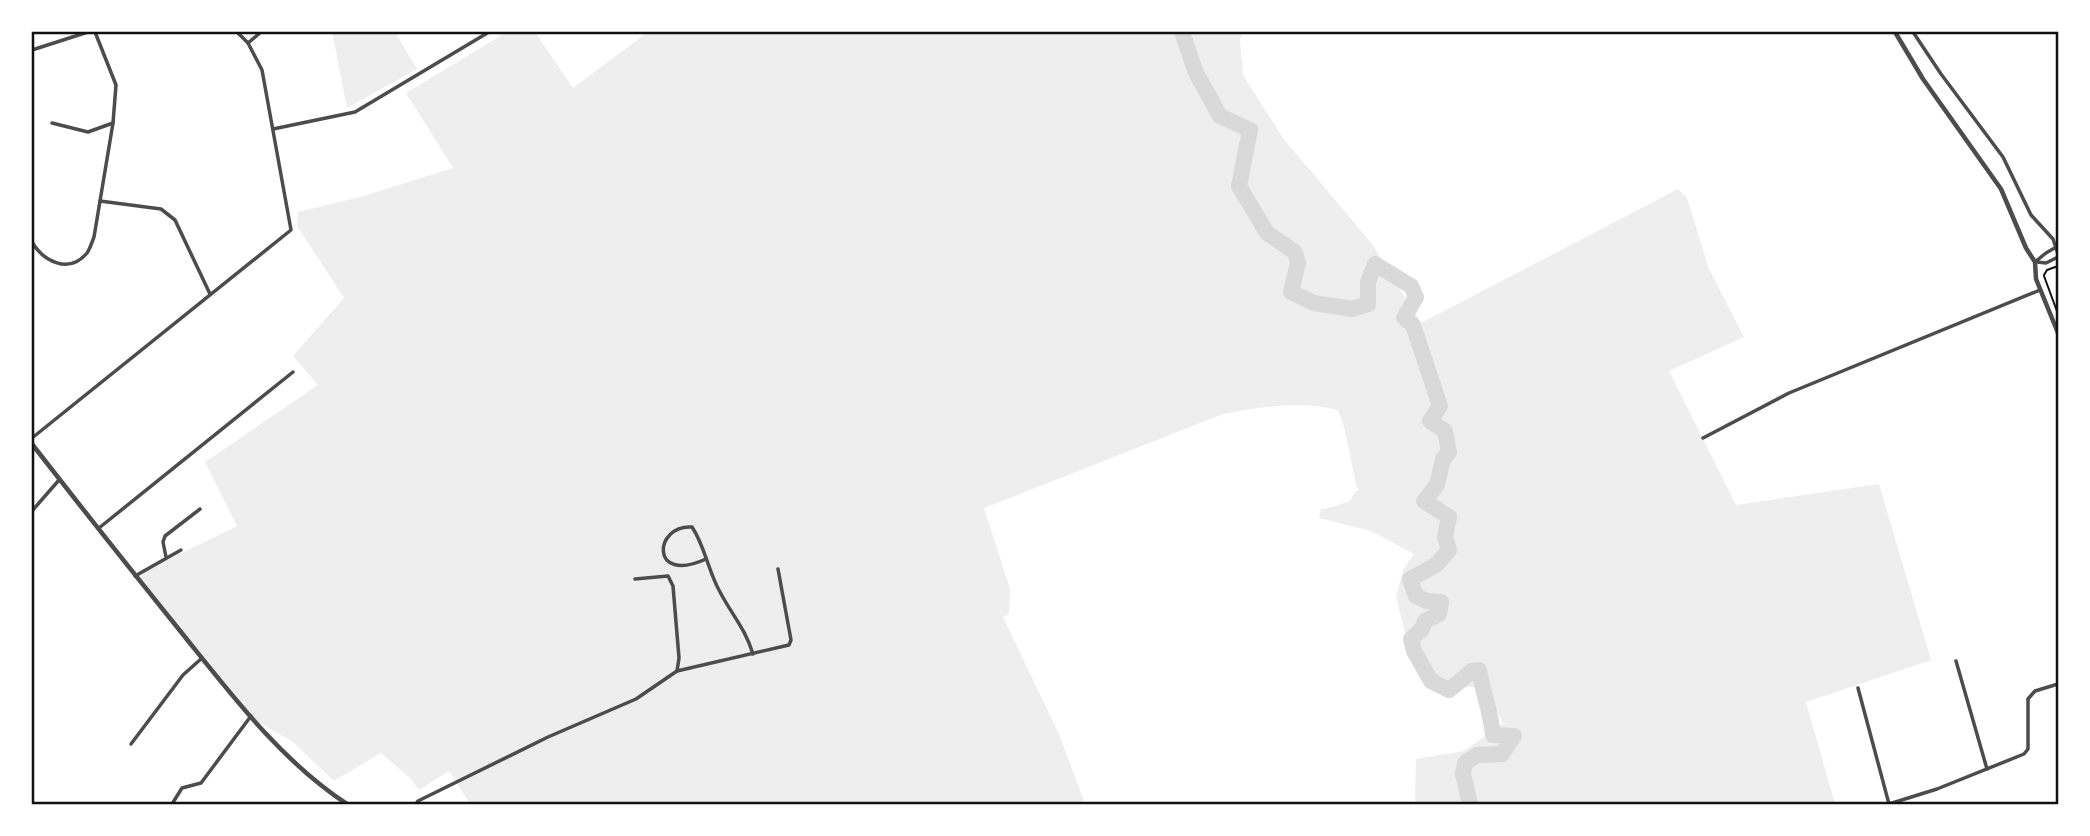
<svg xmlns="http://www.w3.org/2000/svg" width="2090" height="836" viewBox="0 0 2090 836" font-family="Cabin,sans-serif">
<rect width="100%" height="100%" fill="#fff"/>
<g fill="#eee">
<path d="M332 32H395L417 69 347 108Z"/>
<path d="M507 32H535L573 88 648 32H1242L1240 40 1243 75 1283 138 1372 244 1421 323 1678 189 1687 198 1709 269 1744 337 1669 371 1736 505 1879 484 1931 660 1806 702 1835 804H1415L1416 759 1464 751 1503 724 1486 687H1451L1426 673 1409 649 1396 597 1403 570 1414 554 1371 531 1319 518 1321 509 1333 507 1350 501 1354 493 1360 489H1357L1344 427 1338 410C1300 400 1260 407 1223 414L984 508 1010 589 1009 614 1003 617 1059 734 1084 801 1074 804H470L449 771 419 790 410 778 381 753 334 781 292 741 257 722 135 576 237 526 205 462 318 385 293 356 344 298 297 226 298 212 364 196 453 168 406 93Z"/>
</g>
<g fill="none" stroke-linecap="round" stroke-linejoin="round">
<path stroke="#d9d9d9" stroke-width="16" d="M1182 32 1196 73 1220 116 1250 130 1239 186 1267 233 1295 252 1298 263 1291 292 1314 303 1352 309 1368 304V282L1375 264 1411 286 1416 297 1404 318 1413 325 1440 406 1430 421 1445 431 1449 452 1443 459 1437 485 1424 501 1449 517 1445 537 1449 550 1436 565 1410 579 1416 596 1427 601 1441 602 1439 614 1425 621 1422 629 1411 639 1414 651 1431 681 1449 690 1472 671 1479 670C1483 693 1491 713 1493 735L1514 736 1502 754 1477 755 1465 763 1463 774 1470 804"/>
<g stroke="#111" stroke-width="2">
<path d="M2044 275 2047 270 2058 266"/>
<path d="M2044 276 2058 314"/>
</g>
<g stroke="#4c4c4c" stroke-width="3.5">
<path d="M1913 32 1941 74 2003 157 2031 215 2053 239 2058 254"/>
<path d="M248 43 261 32"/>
<path d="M32 50 88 32"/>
<path d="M52 123 88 132 113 123"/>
<path d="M273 129 355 112 489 32"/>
<path d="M100 201 161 209 175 220 210 294"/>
<path d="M32 242C43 261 69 275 87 253 90 249 92 242 94 237L113 123 116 85 95 32"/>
<path d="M2035 262 2046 253 2058 246"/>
<path d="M2037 262 2046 263 2058 257"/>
<path d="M32 438 291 230 262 70 248 43 237 32"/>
<path d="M1703 438 1789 393 2040 290"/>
<path d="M32 511 59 480"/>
<path d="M99 528 293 372"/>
<path d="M166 557 163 542 165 536 200 509"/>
<path d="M706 559C649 585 654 524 692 527 705 546 708 571 720 592 732 615 745 628 753 654"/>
<path d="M135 576 181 550"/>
<path d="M1956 661 1987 769"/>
<path d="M677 671 789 645 791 640 778 569"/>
<path d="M1858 688 1889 804 1937 789 2024 754 2028 749V699L2035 691 2058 684"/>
<path d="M131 744 183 675 202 658"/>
<path d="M172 804 182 788 201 783 251 716"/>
<path d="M416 804 418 801 548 737 636 699 677 671 679 658 673 586 668 576 635 579"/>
</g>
<g stroke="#4c4c4c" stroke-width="4.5">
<path d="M1895 32 1923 79 2001 189 2026 248 2035 262 2036 279 2058 333"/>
<path d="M32 444C81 507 131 570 181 632 230 693 281 761 347 804"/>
</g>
</g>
<rect width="2090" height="836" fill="none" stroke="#ffffff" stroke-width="66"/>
<rect x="33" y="33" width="2024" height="770" fill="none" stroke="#111" stroke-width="2.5"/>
</svg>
